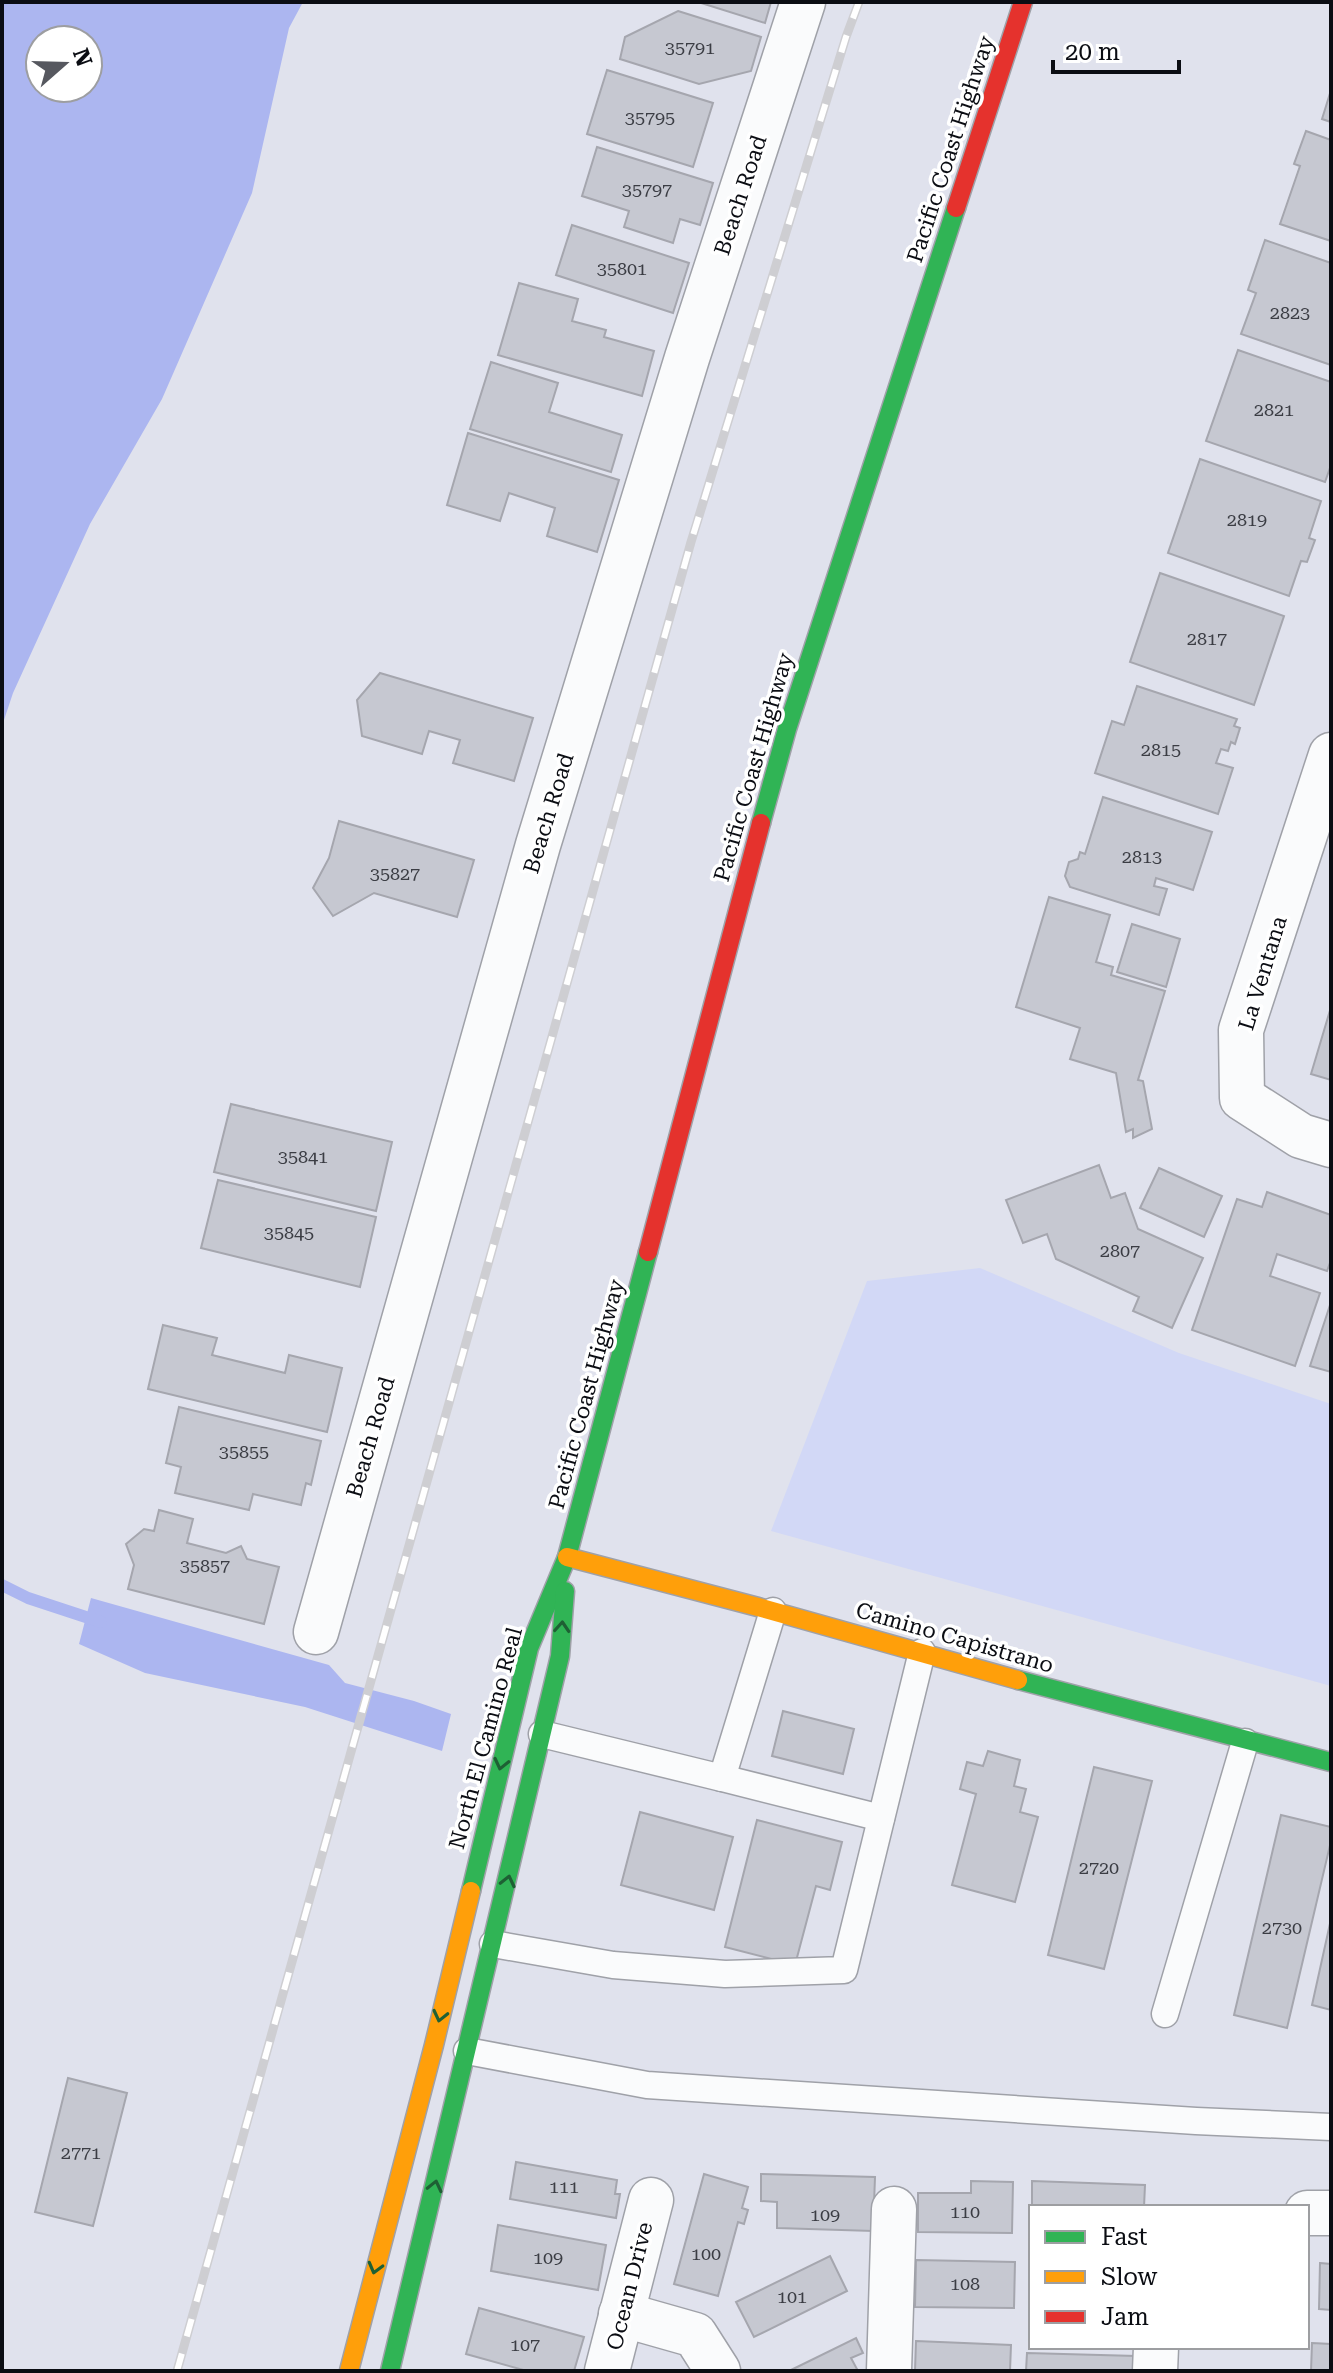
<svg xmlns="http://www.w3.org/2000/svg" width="1333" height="2373" viewBox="0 0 1333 2373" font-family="'Roboto Serif',serif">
<rect width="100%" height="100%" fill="#e0e2ed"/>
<path fill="#d2d8f6" d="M980 1268 1179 1353 1331 1404V1686L771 1531 867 1281Z"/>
<g fill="#acb6f0" fill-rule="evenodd">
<path d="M2 2H303L289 28 252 193 162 399 90 524 13 693 2 726ZM40 40H88V88H40Z"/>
<path d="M91 1598 329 1665 345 1683 414 1701 451 1714 442 1751 305 1707 145 1673 79 1644Z"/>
</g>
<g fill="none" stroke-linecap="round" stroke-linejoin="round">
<path stroke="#acb6f0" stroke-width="12" d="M2 1585 28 1598 101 1622"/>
</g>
<g fill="#c6c8d1" stroke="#a5a6ae" stroke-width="2">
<path d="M698 2H771L765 23Z"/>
<path d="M678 11 761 37 751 71 699 84 620 59 625 37Z"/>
<path d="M607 70 713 103 693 167 587 134Z"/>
<path d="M1331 90V122L1322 119Z"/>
<path d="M1306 131 1331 140V241L1280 224 1300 166 1294 164Z"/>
<path d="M597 147 713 183 700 225 680 219 673 243 624 227 629 211 582 196Z"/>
<path d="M572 225 689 263 673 313 556 275Z"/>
<path d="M1265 240 1331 263V365L1241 334 1256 293 1248 290Z"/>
<path d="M519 283 578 299 572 321 606 330 604 337 654 351 642 396 498 355Z"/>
<path d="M1238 350 1331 382V465L1325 482 1206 441Z"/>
<path d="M491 362 558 383 549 412 622 435 611 472 470 429Z"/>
<path d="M468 433 619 480 597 552 547 536 555 508 509 493 500 521 447 505Z"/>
<path d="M1200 459 1321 501 1309 538 1315 540 1307 562 1301 561 1289 596 1168 553Z"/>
<path d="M1160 573 1284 616 1254 705 1130 662Z"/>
<path d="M380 673 533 718 514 781 453 763 460 740 429 731 422 754 362 736 357 700Z"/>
<path d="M1137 686 1237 719 1234 726 1240 728 1235 744 1231 742 1228 751 1221 749 1216 763 1233 768 1218 814 1095 773 1112 721 1124 725Z"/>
<path d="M1103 797 1212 832 1193 890 1156 878 1154 886 1167 889 1159 915 1070 887 1065 876 1069 862 1078 859 1080 852 1085 854Z"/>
<path d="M339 821 474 860 457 917 374 893 333 916 313 888 329 858Z"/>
<path d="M1049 897 1110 915 1096 962 1113 967 1111 975 1165 991 1138 1080 1143 1081 1152 1129 1133 1138V1129L1126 1132 1116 1073 1070 1059 1080 1028 1016 1007Z"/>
<path d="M1132 924 1180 939 1166 987 1117 972Z"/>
<path d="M1331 1007V1080L1311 1074Z"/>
<path d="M231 1104 392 1142 376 1211 214 1172Z"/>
<path d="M1099 1165 1111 1198 1125 1193 1138 1229 1203 1258 1172 1328 1133 1311 1139 1297 1056 1259 1047 1234 1023 1243 1006 1200Z"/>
<path d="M1159 1168 1222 1196 1204 1237 1140 1208Z"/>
<path d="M218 1180 376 1217 360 1287 201 1248Z"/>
<path d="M1267 1192 1331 1215V1260L1327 1271 1277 1254 1270 1276 1320 1293 1295 1366 1192 1330 1237 1199 1262 1207Z"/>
<path d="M1331 1302V1372L1310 1366Z"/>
<path d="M163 1325 217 1338 212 1355 285 1373 289 1355 342 1368 327 1432 148 1389Z"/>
<path d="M179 1407 321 1441 311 1485 306 1483 301 1505 253 1494 249 1510 175 1493 181 1467 166 1463Z"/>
<path d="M159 1510 193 1519 187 1543 226 1553 241 1546 247 1559 279 1567 264 1624 128 1589 134 1565 126 1544 144 1529 154 1531Z"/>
<path d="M783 1711 854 1729 843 1774 772 1756Z"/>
<path d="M988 1751 1020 1760 1014 1786 1026 1789 1020 1812 1038 1817 1015 1902 952 1885 976 1794 960 1789 967 1762 983 1766Z"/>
<path d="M1094 1767 1152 1781 1104 1969 1048 1955Z"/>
<path d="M640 1812 733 1837 714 1910 621 1885Z"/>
<path d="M1281 1815 1331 1827V1841L1287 2028 1234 2015Z"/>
<path d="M757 1820 842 1842 830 1890 816 1886 795 1965 725 1947Z"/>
<path d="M1331 1919V2010L1312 2005Z"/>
<path d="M68 2078 127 2093 93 2226 35 2212Z"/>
<path d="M516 2162 617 2180 615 2194H620L616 2218 510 2199Z"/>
<path d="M704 2174 748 2187 742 2208 748 2210 744 2224 738 2222 718 2296 674 2284Z"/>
<path d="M761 2174 875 2177 873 2231 777 2228V2202L761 2201Z"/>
<path d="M971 2181 1013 2182 1012 2233 918 2232V2193H971Z"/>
<path d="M1032 2181 1145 2185 1144 2207H1032Z"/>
<path d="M498 2225 606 2245 598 2290 491 2271Z"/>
<path d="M830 2256 847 2291 754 2337 736 2302Z"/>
<path d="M916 2260 1015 2262 1014 2308 915 2307Z"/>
<path d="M1320 2263 1331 2264V2310L1319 2309Z"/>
<path d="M479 2308 584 2337 574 2371H527L466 2354Z"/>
<path d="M856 2338 863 2353 851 2358 858 2371H789Z"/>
<path d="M916 2341 1011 2345 1010 2371H915Z"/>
<path d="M1312 2343 1331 2344V2371H1311Z"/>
<path d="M1027 2353 1136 2356V2371H1026Z"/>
</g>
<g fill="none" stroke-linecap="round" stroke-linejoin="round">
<defs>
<g id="lane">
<path d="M542 1734 722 1778 773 1611"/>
<path d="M722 1778 881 1818"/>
<path d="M493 1944 613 1965 725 1974 844 1970 922 1652"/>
<path d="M1165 2014 1245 1742"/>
<path d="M467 2051 647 2085 1196 2121 1331 2127"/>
</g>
<g id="street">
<path d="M1331 755 1241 1030 1242 1098 1301 1136 1331 1145"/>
<path d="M316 1632 538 845 687 358 803 2"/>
<path d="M1307 2213H1331"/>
<path d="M621 2314 695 2335 718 2371"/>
<path d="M607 2371 651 2200"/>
<path d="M889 2371 894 2209"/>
<path d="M1155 2371 1156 2347"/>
</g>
<g id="fast">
<path d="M761 823 787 729 956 208"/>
<path d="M1018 1680 1331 1762"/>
<path d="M471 1891 529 1648 567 1557 648 1252"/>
<path d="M390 2371 560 1656 565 1591"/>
</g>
<g id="slow">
<path d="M567 1557 758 1607 1018 1680"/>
<path d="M349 2371 434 2045 471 1891"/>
</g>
<g id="jam">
<path d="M956 208 1023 2"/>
<path d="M648 1252 761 823"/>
</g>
</defs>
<use href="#lane" stroke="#9fa1a8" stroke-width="29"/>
<use href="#street" stroke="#9fa1a8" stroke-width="47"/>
<use href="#fast" stroke="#9fa1a8" stroke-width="21"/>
<use href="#slow" stroke="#9fa1a8" stroke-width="21"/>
<use href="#jam" stroke="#9fa1a8" stroke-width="21"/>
<use href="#lane" stroke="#fafbfc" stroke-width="26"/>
<use href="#street" stroke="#fafbfc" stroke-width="44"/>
<use href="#fast" stroke="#30b455" stroke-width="18"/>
<use href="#slow" stroke="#ff9f0a" stroke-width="18"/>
<use href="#jam" stroke="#e5322d" stroke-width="18"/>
<defs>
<path id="rail" d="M177 2371 691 542 846 37 859 2"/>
</defs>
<use href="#rail" stroke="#ceced2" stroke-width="9"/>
<use href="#rail" stroke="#fff" stroke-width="6" stroke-dasharray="18" stroke-linecap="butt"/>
</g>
<defs><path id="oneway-chevron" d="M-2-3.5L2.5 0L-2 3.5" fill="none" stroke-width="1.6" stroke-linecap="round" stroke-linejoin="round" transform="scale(2)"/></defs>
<g stroke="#1e6034">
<use href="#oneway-chevron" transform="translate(562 1627) rotate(-86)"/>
<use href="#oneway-chevron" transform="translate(501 1764) rotate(103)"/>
<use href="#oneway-chevron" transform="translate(508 1881) rotate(-77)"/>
<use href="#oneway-chevron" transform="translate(440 2016) rotate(103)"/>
<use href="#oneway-chevron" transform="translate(435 2186) rotate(-77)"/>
<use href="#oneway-chevron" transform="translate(375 2268) rotate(105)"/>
</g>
<g text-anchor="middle" stroke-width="7" stroke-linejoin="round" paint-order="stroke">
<g font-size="18" fill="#3b3d44">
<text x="690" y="54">35791</text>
<text x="650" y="124">35795</text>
<text x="647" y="196">35797</text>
<text x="622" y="275">35801</text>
<text x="1290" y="319">2823</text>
<text x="1274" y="416">2821</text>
<text x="1247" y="526">2819</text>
<text x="1207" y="645">2817</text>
<text x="1161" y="756">2815</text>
<text x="1142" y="863">2813</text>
<text x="395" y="880">35827</text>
<text x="303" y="1163">35841</text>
<text x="289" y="1239">35845</text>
<text x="1120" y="1257">2807</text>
<text x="244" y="1458">35855</text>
<text x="205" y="1572">35857</text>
<text x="1099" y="1874">2720</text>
<text x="1282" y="1934">2730</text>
<text x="81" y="2159">2771</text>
<text x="564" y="2193">111</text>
<text x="965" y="2218">110</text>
<text x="825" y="2221">109</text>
<text x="706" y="2260">100</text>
<text x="548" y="2264">109</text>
<text x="965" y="2290">108</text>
<text x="792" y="2303">101</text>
<text x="525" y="2351">107</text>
</g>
<g font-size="22" fill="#0b0d13" stroke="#fff">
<text transform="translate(950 149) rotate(-72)" y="8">Pacific Coast Highway</text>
<text transform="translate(740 195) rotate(-72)" y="8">Beach Road</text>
<text transform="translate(753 767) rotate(-74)" y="8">Pacific Coast Highway</text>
<text transform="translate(548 813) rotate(-73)" y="8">Beach Road</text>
<text transform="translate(1262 973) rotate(-73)" y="8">La Ventana</text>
<text transform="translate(586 1394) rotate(-75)" y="8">Pacific Coast Highway</text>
<text transform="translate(370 1437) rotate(-74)" y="8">Beach Road</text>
<text transform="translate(955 1637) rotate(16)" y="8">Camino Capistrano</text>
<text transform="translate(485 1738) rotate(-75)" y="8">North El Camino Real</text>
<text transform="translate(629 2286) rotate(-76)" y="8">Ocean Drive</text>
</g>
</g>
<rect width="1333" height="2373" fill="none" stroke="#0b0d13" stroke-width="8"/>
<rect x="1029" y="2205" width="280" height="144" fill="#ffffff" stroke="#9d9ea1" stroke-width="2"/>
<rect x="1045" y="2231" width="40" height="12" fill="#30b455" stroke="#9d9ea1" stroke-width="2"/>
<text x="1101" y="2245" font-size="24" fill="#0b0d13">Fast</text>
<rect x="1045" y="2271" width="40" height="12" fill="#ff9f0a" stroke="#9d9ea1" stroke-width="2"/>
<text x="1101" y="2285" font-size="24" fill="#0b0d13">Slow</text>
<rect x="1045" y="2311" width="40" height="12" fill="#e5322d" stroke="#9d9ea1" stroke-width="2"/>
<text x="1101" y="2325" font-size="24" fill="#0b0d13">Jam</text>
<g transform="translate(64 64) rotate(70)"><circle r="38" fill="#ffffff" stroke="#9d9ea1" stroke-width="2"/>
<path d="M0-6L14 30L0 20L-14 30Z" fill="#56585f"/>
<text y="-12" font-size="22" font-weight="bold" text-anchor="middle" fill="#0b0d13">N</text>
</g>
<path d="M1053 60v12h126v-12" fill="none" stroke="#0b0d13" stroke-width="4"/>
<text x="1065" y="60" font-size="24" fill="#0b0d13" stroke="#ffffff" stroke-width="6" paint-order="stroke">20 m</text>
</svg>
